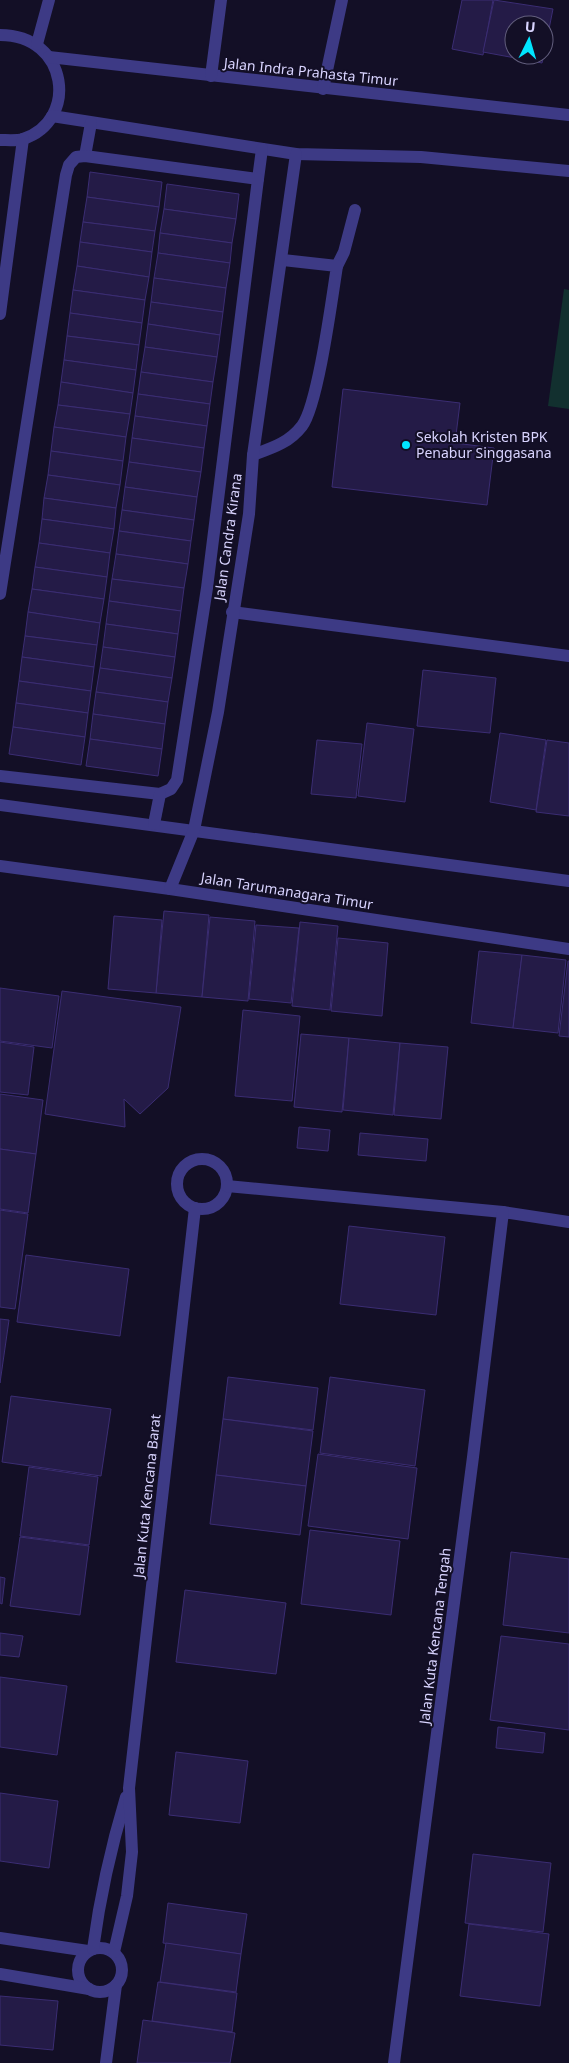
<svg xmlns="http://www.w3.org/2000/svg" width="569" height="2063" viewBox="0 0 569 2063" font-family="'Noto Sans',sans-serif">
<rect width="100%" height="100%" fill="#130f26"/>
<path fill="#12302f" d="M564 289 569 290V409L548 406Z"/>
<g fill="#241b47" stroke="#3b2d73">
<path d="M462 0H493L483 55 452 49Z"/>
<path d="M494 0 553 9 544 54V25H514V55H544L542 63 483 52Z"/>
<path d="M90 172 162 182 159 207 87 197Z"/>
<path d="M167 184 239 194 236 219 164 209Z"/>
<path d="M87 197 159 207 155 231 83 222Z"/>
<path d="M164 209 236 219 232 243 160 233Z"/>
<path d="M83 222 155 231 152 252 80 242Z"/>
<path d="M160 233 232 243 230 263 158 253Z"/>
<path d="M80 242 152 252 149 277 77 266Z"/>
<path d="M158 253 230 263 226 288 154 278Z"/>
<path d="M77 266 149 277 145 300 73 290Z"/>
<path d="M154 278 226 288 223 312 151 302Z"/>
<path d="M73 290 145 300 142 323 70 313Z"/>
<path d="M151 302 223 312 220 335 148 324Z"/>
<path d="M70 313 142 323 139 345 67 336Z"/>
<path d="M148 324 220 335 217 357 145 347Z"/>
<path d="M67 336 139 345 136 370 64 360Z"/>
<path d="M145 347 217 357 213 382 141 372Z"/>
<path d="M64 360 136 370 133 393 61 382Z"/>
<path d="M141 372 213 382 210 404 138 394Z"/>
<path d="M61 382 133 393 130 414 58 405Z"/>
<path d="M343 389 460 403 455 443 494 448 487 505 332 487Z"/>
<path d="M138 394 210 404 207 426 135 416Z"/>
<path d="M58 405 130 414 126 437 54 427Z"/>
<path d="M135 416 207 426 204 448 132 438Z"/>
<path d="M54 427 126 437 123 461 51 451Z"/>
<path d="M132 438 204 448 201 472 129 462Z"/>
<path d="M51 451 123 461 120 485 48 475Z"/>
<path d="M129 462 201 472 197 497 125 487Z"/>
<path d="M48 475 120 485 116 508 44 498Z"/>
<path d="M125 487 197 497 194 520 122 510Z"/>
<path d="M44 498 116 508 114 529 42 519Z"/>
<path d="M122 510 194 520 191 541 119 531Z"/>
<path d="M42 519 114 529 110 553 39 543Z"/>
<path d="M119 531 191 541 188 564 116 554Z"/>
<path d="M39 543 110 553 107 577 35 567Z"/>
<path d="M116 554 188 564 184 588 112 579Z"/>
<path d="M35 567 107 577 104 599 32 589Z"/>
<path d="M112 579 184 588 181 611 109 601Z"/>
<path d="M32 589 104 599 100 623 28 612Z"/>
<path d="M109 601 181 611 178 634 106 624Z"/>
<path d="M28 612 100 623 97 645 25 636Z"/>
<path d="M106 624 178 634 175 657 103 647Z"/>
<path d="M25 636 97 645 94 667 22 657Z"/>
<path d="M103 647 175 657 172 678 100 668Z"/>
<path d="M22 657 94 667 91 691 19 681Z"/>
<path d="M100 668 172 678 168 702 96 692Z"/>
<path d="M423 670 496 678 490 733 417 726Z"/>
<path d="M19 681 91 691 88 713 16 703Z"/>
<path d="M96 692 168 702 165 724 93 714Z"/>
<path d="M16 703 88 713 85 737 13 727Z"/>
<path d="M93 714 165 724 162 749 90 739Z"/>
<path d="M367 723 414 729 405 802 358 796Z"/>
<path d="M13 727 85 737 81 765 9 754Z"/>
<path d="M500 733 546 740 536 810 490 802Z"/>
<path d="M90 739 162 749 158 776 86 766Z"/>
<path d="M317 740 362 744 356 798 311 794Z"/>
<path d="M547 740 569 743V816L536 812Z"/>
<path d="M164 911 209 915 202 997 156 993Z"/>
<path d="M114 916 162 920 156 993 108 989Z"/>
<path d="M210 917 255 921 248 1001 202 997Z"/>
<path d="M300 922 338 926 330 1010 292 1006Z"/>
<path d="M256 925 299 928 291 1003 249 999Z"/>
<path d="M338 938 388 943 382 1016 331 1011Z"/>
<path d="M479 951 522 955 513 1028 471 1023Z"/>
<path d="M522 955 566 960 558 1033 513 1028Z"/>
<path d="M568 961H569V1037L559 1036Z"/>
<path d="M0 988 59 996 52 1048 0 1041Z"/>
<path d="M62 991 181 1007 168 1088 140 1114 124 1099 125 1127 45 1114Z"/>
<path d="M243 1010 300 1016 292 1101 235 1096Z"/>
<path d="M301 1034 349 1038 342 1112 294 1107Z"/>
<path d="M349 1038 400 1043 393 1115 343 1110Z"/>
<path d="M0 1042 34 1047 28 1095 0 1092Z"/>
<path d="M400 1043 448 1047 441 1119 394 1115Z"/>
<path d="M0 1094 43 1100 36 1154 0 1149Z"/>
<path d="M299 1127 330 1130 328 1151 297 1148Z"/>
<path d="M360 1133 428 1139 426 1161 358 1155Z"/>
<path d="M0 1149 36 1154 28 1213 0 1209Z"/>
<path d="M0 1210 28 1214 15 1309 0 1307Z"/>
<path d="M349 1226 445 1237 436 1315 340 1304Z"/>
<path d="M26 1255 129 1269 120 1336 17 1322Z"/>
<path d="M0 1319 9 1320 0 1383Z"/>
<path d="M228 1377 318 1388 313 1430 223 1419Z"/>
<path d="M330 1377 425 1390 415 1466 320 1453Z"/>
<path d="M11 1396 111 1409 101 1476 2 1462Z"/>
<path d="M223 1419 313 1431 306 1486 216 1475Z"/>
<path d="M318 1454 417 1468 408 1539 308 1526Z"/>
<path d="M29 1467 98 1477 89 1545 20 1536Z"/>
<path d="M216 1475 306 1486 300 1535 210 1524Z"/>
<path d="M310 1530 400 1541 391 1615 301 1604Z"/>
<path d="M20 1537 89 1546 80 1615 10 1606Z"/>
<path d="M511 1552 569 1559V1633L503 1625Z"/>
<path d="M0 1577 5 1578 2 1604 0 1603Z"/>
<path d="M185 1590 286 1603 276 1674 176 1662Z"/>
<path d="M0 1633 23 1636 19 1657 0 1655Z"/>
<path d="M501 1636 569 1644V1730L490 1720Z"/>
<path d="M0 1677 67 1686 57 1755 0 1747Z"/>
<path d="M498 1727 545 1733 543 1753 496 1748Z"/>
<path d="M176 1752 248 1761 240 1823 169 1815Z"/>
<path d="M0 1793 58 1801 49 1868 0 1861Z"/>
<path d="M473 1854 551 1863 543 1932 465 1923Z"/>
<path d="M168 1903 247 1914 241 1954 163 1943Z"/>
<path d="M469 1924 549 1934 540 2006 460 1996Z"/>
<path d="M166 1943 241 1954 236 1992 160 1982Z"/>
<path d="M158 1982 237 1993 232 2032 152 2021Z"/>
<path d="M0 1996 58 2001 53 2050 0 2045Z"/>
<path d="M143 2020 235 2033 230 2063H137Z"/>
</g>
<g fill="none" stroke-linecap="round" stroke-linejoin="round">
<g stroke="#3d3a85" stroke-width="12">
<path d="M0 35C69 35 79 121 23 139 17 141 7 140 0 140"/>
<path d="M37 44 49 0"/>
<path d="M49 57 569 115"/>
<path d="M211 76 221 0"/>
<path d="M323 89 342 0"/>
<path d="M52 116 296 154 421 157 569 171"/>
<path d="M85 156 91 123"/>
<path d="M258 179 262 149"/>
<path d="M337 266 344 252 355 210"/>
<path d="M0 314 23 139"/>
<path d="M253 455C272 448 289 443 302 426 318 405 332 298 337 266L283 260"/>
<path d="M0 594 66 175 69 165 76 157 85 156 258 179 207 588 177 780 171 789 160 794 0 776"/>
<path d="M232 612 569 656"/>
<path d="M0 805 569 881"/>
<path d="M154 824 160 794"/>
<path d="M0 866 170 889 569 949"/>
<path d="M170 889 194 830 218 712 249 514 253 455 296 154"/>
<circle cx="202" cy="1184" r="25"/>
<path d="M227 1186 503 1212 569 1222"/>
<path d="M0 1938 88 1951"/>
<circle cx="100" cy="1970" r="22"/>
<path d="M93 1949C100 1896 111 1847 126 1797"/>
<path d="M114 1952 127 1896 132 1852 129 1788 195 1208"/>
<path d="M0 1974 89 1989"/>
<path d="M106 2063 116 1985"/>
<path d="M394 2063 473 1457 503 1212"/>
</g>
</g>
<circle fill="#00e5ff" stroke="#130f26" stroke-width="2" cx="406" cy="445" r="5"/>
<g text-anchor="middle" stroke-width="4" stroke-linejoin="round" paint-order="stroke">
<g font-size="14" fill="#d9d4ff" stroke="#130f26">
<text transform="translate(311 72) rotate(6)" y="5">Jalan Indra Prahasta Timur</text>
<text transform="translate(228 537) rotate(-82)" y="5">Jalan Candra Kirana</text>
<text transform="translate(287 891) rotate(9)" y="5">Jalan Tarumanagara Timur</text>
<text transform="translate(147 1496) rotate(-84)" y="5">Jalan Kuta Kencana Barat</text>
<text transform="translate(435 1636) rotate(-83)" y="5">Jalan Kuta Kencana Tengah</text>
</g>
<g font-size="14" fill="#d9d4ff" stroke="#130f26" text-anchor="start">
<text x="416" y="442">Sekolah Kristen BPK<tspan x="416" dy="16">Penabur Singgasana</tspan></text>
</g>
</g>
<g transform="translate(529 40) rotate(5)"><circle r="24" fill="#130f26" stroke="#625e7d"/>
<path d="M0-4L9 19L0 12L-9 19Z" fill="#00e5ff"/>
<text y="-8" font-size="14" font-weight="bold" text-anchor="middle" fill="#d9d4ff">U</text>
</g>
</svg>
